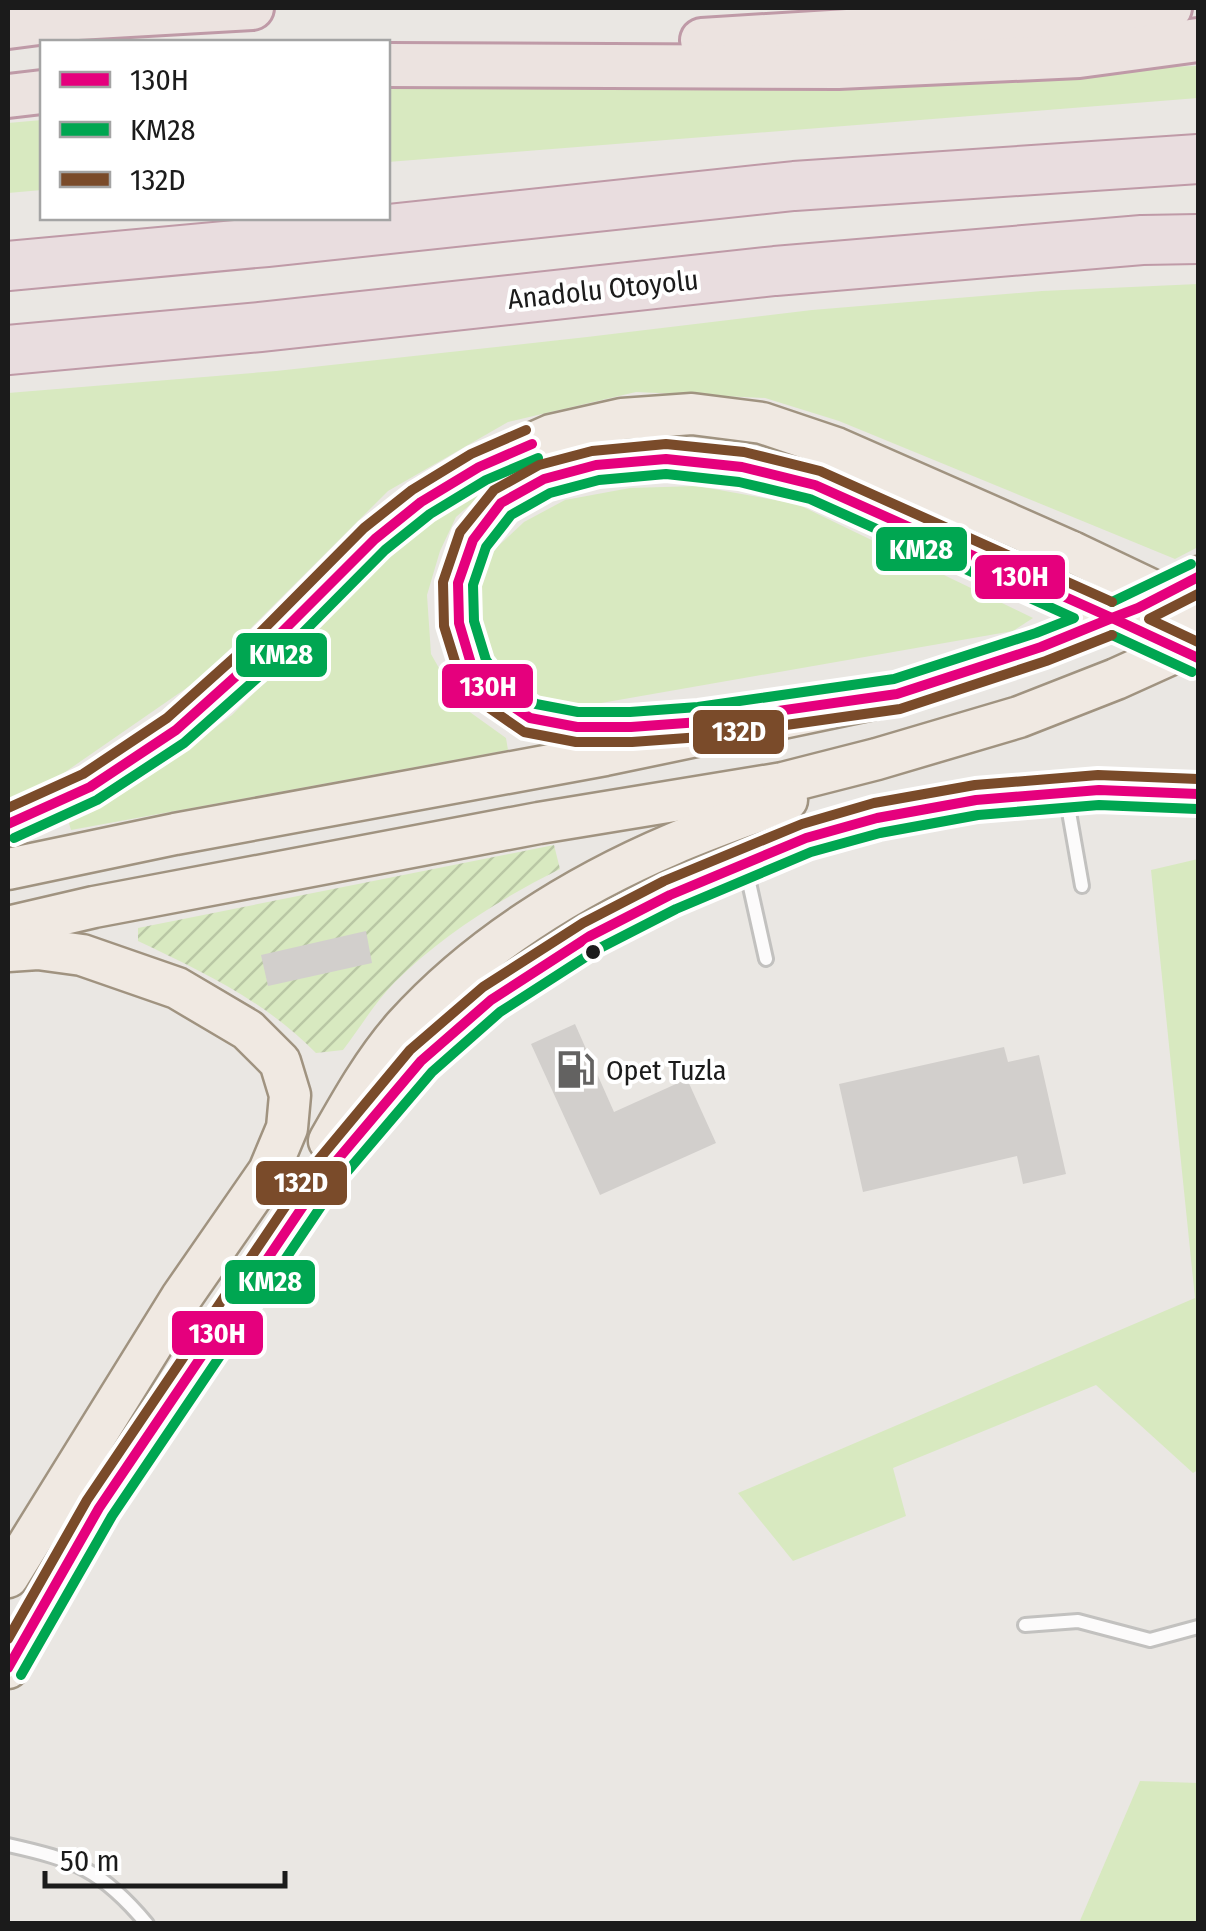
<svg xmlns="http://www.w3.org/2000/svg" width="1206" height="1931" viewBox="0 0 1206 1931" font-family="'Fira Sans Condensed',sans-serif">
<defs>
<pattern id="garden-furrows" width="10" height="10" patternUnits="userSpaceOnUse" patternTransform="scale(2.5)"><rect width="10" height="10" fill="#d8e9c0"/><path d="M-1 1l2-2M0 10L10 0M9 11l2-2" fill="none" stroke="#b9c7a4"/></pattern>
</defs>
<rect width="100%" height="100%" fill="#eae7e3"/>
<g fill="#d8e9c0">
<path d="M1198 66V98L388 162V89L421 86Z"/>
<path d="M42 120V190L8 193V123Z"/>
<path d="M1198 284V547L1175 559 839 421 765 398 636 392 508 422 388 491 201 678 45 786 8 800V393L276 371 587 337 812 310 1042 291Z"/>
<path d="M697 486 797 504 1033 618 1013 631 567 709 501 681 476 640 475 601 493 551 524 522 565 500 630 488Z"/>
<path d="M472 491 480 496 456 517 440 551 427 595 431 654 460 705 506 738 508 750 71 830 68 820 160 768 232 715 414 532Z"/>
<path d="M1198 859V1470L1193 1473 1096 1385 893 1468 906 1516 793 1561 738 1493 1195 1298 1151 870Z"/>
<path d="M1140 1781 1198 1783V1923H1079Z"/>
</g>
<path fill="url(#garden-furrows)" d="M554 845 560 869C500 899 442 935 395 982 375 1002 360 1028 343 1050L316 1053C265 1001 203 972 138 941V928Z"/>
<g fill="#d2cfcc">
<path d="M366 931 372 963 268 986 261 955Z"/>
<path d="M575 1024 614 1112 687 1079 716 1143 600 1195 531 1044Z"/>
<path d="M1004 1047 1008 1062 1039 1055 1066 1174 1023 1184 1017 1156 863 1192 839 1084Z"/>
</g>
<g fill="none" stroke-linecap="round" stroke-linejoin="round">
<defs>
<g id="service">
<path d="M1066 795 1082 886"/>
<path d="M746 869 766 959"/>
<path d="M1025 1625 1078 1621 1150 1640 1198 1627"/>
<path d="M8 1845C75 1860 101 1869 147 1924"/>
</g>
<g id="primary">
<path d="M655 725 577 727 530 718 494 694 472 667 459 623 458 583 473 540 501 503 544 479 596 465 666 459 742 467 815 485 1050 590"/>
<path d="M8 824 90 787 176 730 254 660 375 539 421 502 479 467 551 435 622 419 692 414 762 423 836 448 1072 552"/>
<path d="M8 869 175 834 605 755 897 694 1041 647 1138 608 1198 577"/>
<path d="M8 927 94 907 539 823 783 783 877 759 1019 717 1116 679 1198 642"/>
<path d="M8 951 38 949 82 955 177 988 248 1030 280 1062 290 1095 287 1128 269 1171 181 1298 8 1577"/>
<path d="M329 1141C351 1102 374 1061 404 1027 476 947 574 886 673 844 710 828 749 815 787 800"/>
<path d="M8 1668 99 1508 322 1178 421 1061 491 1000 590 936 670 895 806 838 877 818 976 800 1099 790 1198 794"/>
</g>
<g id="trunk">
<path d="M8 27 77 18 252 8"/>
<path d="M702 40 1120 14 1170 8"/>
<path d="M388 65 838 67 1079 56 1198 40"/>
<path d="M8 96 42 92"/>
</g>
<g id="motorway">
<path d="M8 266 267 242 794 186 1198 159"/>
<path d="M8 350 260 327 775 271 1142 240 1198 239"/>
</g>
</defs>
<use href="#service" stroke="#c2c1bf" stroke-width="18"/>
<use href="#primary" stroke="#a09380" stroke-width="45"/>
<use href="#trunk" stroke="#bf9aa7" stroke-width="48"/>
<use href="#motorway" stroke="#bf9aa7" stroke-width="52"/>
<use href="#service" stroke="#fcfbfb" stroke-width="12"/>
<use href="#primary" stroke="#f0e9e2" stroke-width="40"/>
<use href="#trunk" stroke="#ece3e0" stroke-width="42"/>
<use href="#motorway" stroke="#e9dddf" stroke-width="48"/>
<defs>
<g id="primary-bridge">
<path d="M1072 552 1198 612"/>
<path d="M1050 590 1198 658"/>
</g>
</defs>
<use href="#primary-bridge" stroke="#a09380" stroke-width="45" stroke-linecap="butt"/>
<use href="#primary-bridge" stroke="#f0e9e2" stroke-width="40"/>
<defs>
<g id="bus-1">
<path d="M666 459 742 467 815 485 1112 618 1041 647 897 694 700 722 631 727H577L530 718 494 694 472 667 459 623 458 583 473 540 501 503 544 479 596 465Z"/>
<path d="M1112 618 1198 658"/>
<path d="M1112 618 1138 608 1198 577"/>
<path d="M8 824 90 787 176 730 254 660 375 539 421 502 479 467 532 444"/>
<path d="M8 1668 99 1508 322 1178 421 1061 491 1000 590 936 670 895 806 838 877 818 976 800 1099 790 1198 794"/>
</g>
<g id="bus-2">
<path d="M666 474 739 482 810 499 1074 618 1036 633 894 679 698 707 630 712H578L536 704 504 683 486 660 474 621 473 585 486 547 511 515 550 493 599 480Z"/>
<path d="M1112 602 1191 564"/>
<path d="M1112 635 1192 672"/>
<path d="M14 838 97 800 184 743 265 671 385 550 430 514 486 480 538 458"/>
<path d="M21 1675 112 1516 334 1187 432 1072 500 1012 598 949 676 909 811 852 880 833 978 815 1099 805 1197 809"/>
</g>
<g id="bus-3">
<path d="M1198 594 1149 619 1198 642"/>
<path d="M1112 635 1046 661 900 709 701 737 632 742H576L524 732 482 703 458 671 444 626 443 582 460 532 494 490 539 465 592 451 666 444 744 452 820 471 1112 602"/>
<path d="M8 808 83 774 167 718 244 649 364 528 412 490 471 454 526 430"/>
<path d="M8 1639 87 1500 310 1170 410 1050 483 987 583 923 664 881 802 824 874 803 975 785 1098 775 1198 779"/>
</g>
</defs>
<use href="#bus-1" stroke="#fff" stroke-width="18"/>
<use href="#bus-2" stroke="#fff" stroke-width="18"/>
<use href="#bus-3" stroke="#fff" stroke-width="18"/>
<use href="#bus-1" stroke="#e5007d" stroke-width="10"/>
<use href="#bus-2" stroke="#00a651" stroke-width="10"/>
<use href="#bus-3" stroke="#7a4b2a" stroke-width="10"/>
</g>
<defs>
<symbol id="fuel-bare" viewBox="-9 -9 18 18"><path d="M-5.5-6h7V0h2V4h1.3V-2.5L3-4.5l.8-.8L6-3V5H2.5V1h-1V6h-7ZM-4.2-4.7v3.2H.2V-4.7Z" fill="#636261" stroke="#fff" stroke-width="2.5" paint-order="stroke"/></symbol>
</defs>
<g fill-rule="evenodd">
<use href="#fuel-bare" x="548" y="1042" width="55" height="55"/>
</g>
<circle fill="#1b1b1b" stroke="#fff" stroke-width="4" cx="593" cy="952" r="9"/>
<g text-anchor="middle" stroke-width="8" stroke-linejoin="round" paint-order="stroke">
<g font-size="28" fill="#1b1b1b" stroke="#fff">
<text transform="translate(603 289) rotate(-6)" y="10">Anadolu Otoyolu</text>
</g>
<g font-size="28" fill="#1b1b1b" stroke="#fff" text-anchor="start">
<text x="606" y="1080">Opet Tuzla</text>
</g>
</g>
<g stroke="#fff" stroke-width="4">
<rect x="874" y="525" width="95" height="48" rx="10" fill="#00a651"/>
<rect x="973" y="553" width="94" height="48" rx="10" fill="#e5007d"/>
<rect x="234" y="631" width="95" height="48" rx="10" fill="#00a651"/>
<rect x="440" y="662" width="95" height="48" rx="10" fill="#e5007d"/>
<rect x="691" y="708" width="95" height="48" rx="10" fill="#7a4b2a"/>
<rect x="254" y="1159" width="95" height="48" rx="10" fill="#7a4b2a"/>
<rect x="223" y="1258" width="94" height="48" rx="10" fill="#00a651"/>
<rect x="170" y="1309" width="95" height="48" rx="10" fill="#e5007d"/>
</g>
<g font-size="28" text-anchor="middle" font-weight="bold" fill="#fff">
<text x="921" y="559">KM28</text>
<text x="1020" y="586">130H</text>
<text x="281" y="664">KM28</text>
<text x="488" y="696">130H</text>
<text x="739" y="741">132D</text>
<text x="301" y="1192">132D</text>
<text x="270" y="1291">KM28</text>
<text x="217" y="1343">130H</text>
</g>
<rect width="1206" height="1931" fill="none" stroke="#1b1b1b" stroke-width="20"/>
<rect x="40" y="40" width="350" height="180" fill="#ffffff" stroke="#a4a4a4" stroke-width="2.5"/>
<rect x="60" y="72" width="50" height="15" fill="#e5007d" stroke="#a4a4a4" stroke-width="2.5"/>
<text x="130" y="90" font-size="30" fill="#1b1b1b">130H</text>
<rect x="60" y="122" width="50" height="15" fill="#00a651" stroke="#a4a4a4" stroke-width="2.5"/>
<text x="130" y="140" font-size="30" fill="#1b1b1b">KM28</text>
<rect x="60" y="172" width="50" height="15" fill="#7a4b2a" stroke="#a4a4a4" stroke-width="2.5"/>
<text x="130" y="190" font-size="30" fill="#1b1b1b">132D</text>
<path d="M45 1871v15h240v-15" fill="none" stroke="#1b1b1b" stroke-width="5"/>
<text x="60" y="1871" font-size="30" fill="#1b1b1b" stroke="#ffffff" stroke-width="8" paint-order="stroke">50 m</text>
</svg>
